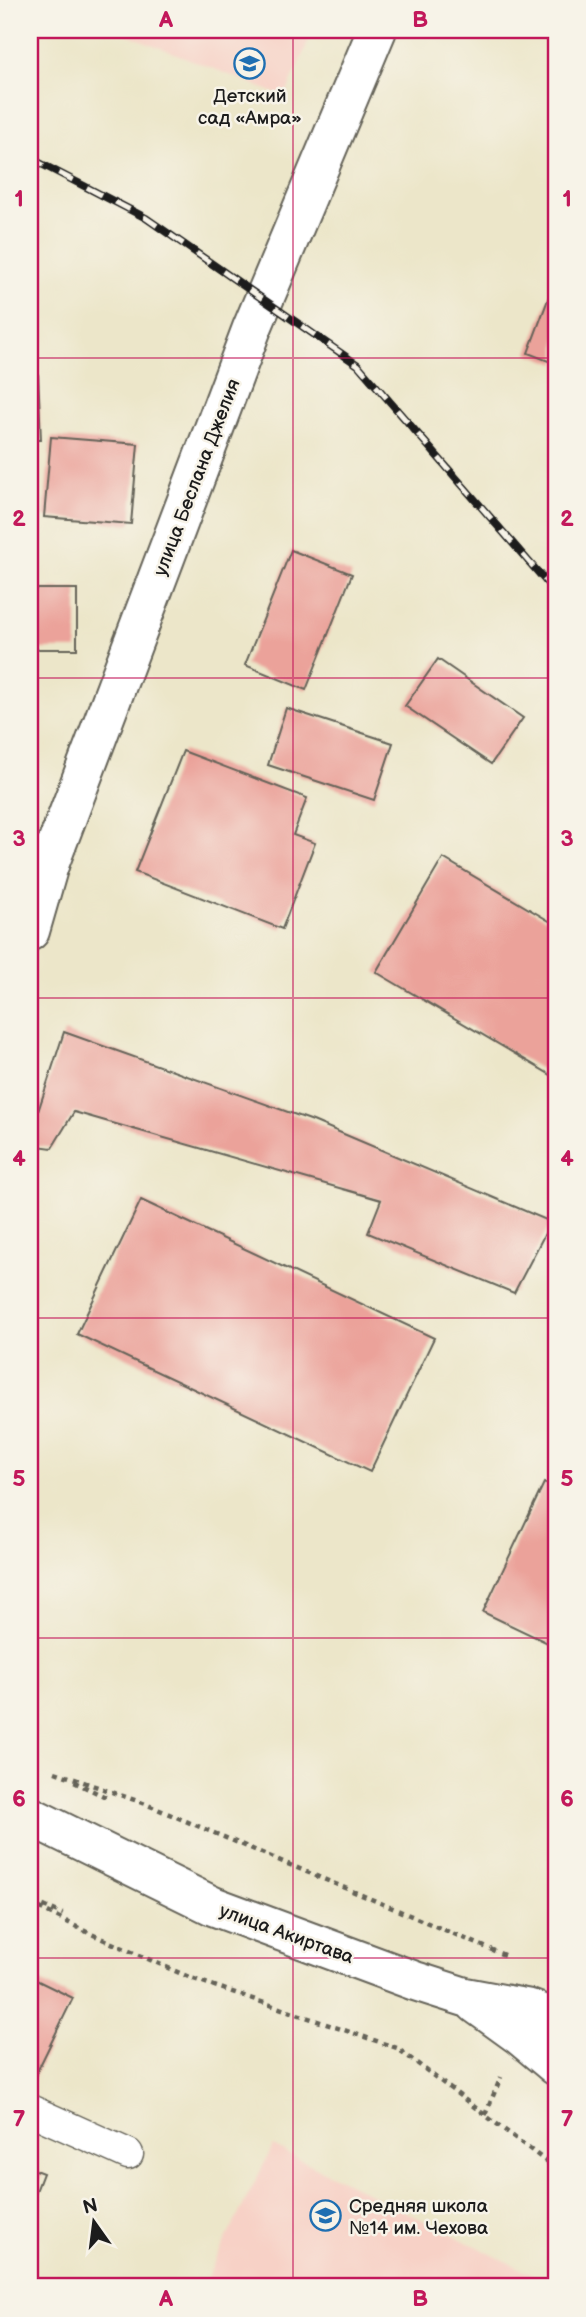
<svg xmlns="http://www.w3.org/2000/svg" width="586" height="2317" viewBox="0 0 586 2317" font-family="'Balsamiq Sans',sans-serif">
<rect width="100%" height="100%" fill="#f7f3e8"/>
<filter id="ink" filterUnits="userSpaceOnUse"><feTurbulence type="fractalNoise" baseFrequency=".0143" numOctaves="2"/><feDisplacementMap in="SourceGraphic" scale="14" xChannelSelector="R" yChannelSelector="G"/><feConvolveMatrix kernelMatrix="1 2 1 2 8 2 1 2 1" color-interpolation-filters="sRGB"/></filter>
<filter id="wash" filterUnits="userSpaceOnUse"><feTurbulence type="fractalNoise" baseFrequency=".00686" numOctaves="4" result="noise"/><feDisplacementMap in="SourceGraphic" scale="28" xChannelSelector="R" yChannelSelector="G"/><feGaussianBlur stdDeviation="1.57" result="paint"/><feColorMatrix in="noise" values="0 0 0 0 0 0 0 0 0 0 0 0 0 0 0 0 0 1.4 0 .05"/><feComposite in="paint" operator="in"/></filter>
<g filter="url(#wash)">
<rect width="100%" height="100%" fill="#ece6c9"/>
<g fill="#f7d1c6">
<path d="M116 30H313L285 97Z"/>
<path d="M273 2146 556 2286V2287H202Z"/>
</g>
<g id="blocks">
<g fill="#eba29a">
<path d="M556 278V364L528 353Z"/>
<path d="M30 350H37L41 440H30Z"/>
<path d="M51 437 138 444 131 524 44 517Z"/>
<path d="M291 550 352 574 306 690 245 665Z"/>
<rect x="30" y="589" width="47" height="60"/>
<path d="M438 659 523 718 491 764 405 706Z"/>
<path d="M286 708 393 743 374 800 268 765Z"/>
<path d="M183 751 307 798 293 835 315 843 282 929 135 872Z"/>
<path d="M443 858 556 925V1078L376 972Z"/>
<path d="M64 1032 313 1121 551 1222 556 1210V1224L551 1222 514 1293 368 1233 381 1200 74 1112 52 1148 30 1145V1136Z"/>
<path d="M141 1200 434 1338 370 1472 77 1334Z"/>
<path d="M544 1483 556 1488V1647L483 1612Z"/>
<path d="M30 1977 73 1998 30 2086Z"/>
<path d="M30 2168 43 2173 30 2207Z"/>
</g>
</g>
</g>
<g filter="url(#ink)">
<use href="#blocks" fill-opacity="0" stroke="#656359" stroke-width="2"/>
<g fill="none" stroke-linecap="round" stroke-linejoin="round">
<defs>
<path id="service" d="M30 2110 128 2154"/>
<path id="minor" d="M49 865 252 328 377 30"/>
<g id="trunk">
<path d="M30 855 49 865 30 931"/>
<path d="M30 1816 213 1906 415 1981 465 1997 530 2009 556 2019"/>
<path d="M476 2004 519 2035 556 2066"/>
</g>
</defs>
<use href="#service" stroke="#656359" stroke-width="33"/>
<use href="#minor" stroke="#656359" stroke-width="42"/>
<use href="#trunk" stroke="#656359" stroke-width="42"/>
<g stroke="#656359" stroke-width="4.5" stroke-dasharray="5 5" stroke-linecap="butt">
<path d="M55 1772 143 1803 504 1955"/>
<path d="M74 1782 110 1799"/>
<path d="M34 1902 63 1914"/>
<path d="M30 1903 89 1933 191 1978 397 2048 556 2169"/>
<path d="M485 2115 501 2077"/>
</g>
<use href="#service" stroke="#fff" stroke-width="30"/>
<use href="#minor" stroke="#fff" stroke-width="38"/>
<use href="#trunk" stroke="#fff" stroke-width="38"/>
<defs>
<path id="rail" d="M30 158 146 218 358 365 556 593"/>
</defs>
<use href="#rail" stroke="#1c1c1c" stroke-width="8"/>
<use href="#rail" stroke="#f7f3e8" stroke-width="5" stroke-dasharray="16" stroke-linecap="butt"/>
</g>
</g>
<path fill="none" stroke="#c2185b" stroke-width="2" stroke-opacity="0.55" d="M293 30V2287M30 358H556M30 678H556M30 998H556M30 1318H556M30 1638H556M30 1958H556"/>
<defs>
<symbol id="school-ring" viewBox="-11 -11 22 22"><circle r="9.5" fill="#f7f3e8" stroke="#1f6fb2" stroke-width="1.5"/><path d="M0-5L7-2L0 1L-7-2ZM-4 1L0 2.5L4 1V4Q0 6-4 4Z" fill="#1f6fb2"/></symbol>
</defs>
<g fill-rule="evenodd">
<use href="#school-ring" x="232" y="46" width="35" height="35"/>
<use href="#school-ring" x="308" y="2198" width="35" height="35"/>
</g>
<g text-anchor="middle" stroke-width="5" stroke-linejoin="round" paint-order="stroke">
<g font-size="19" fill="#1c1c1c" stroke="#f7f3e8">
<text x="250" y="102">Детский<tspan x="250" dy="22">сад «Амра»</tspan></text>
<text x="349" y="2212" text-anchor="start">Средняя школа<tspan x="349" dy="22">№14 им. Чехова</tspan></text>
</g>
<g font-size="19" fill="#1c1c1c" stroke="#f7f3e8">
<text transform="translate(196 477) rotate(-69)" y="7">улица Беслана Джелия</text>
<text transform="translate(287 1933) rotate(20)" y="7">улица Акиртава</text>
</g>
</g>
<rect width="586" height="2317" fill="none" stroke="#f7f3e8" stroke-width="77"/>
<g transform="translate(94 2222) rotate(346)" stroke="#f7f3e8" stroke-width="5" paint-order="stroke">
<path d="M0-5L12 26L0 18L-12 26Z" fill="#1c1c1c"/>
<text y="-10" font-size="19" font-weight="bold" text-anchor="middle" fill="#1c1c1c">N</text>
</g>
<rect x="38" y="38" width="510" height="2240" fill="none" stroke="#c2185b" stroke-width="2.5"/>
<g font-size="23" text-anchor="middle" font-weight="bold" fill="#c2185b">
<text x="166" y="27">A</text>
<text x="420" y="27">B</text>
<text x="19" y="206">1</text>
<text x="567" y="206">1</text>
<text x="19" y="526">2</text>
<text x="567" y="526">2</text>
<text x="19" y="846">3</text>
<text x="567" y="846">3</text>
<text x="19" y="1166">4</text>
<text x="567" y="1166">4</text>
<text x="19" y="1486">5</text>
<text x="567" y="1486">5</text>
<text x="19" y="1806">6</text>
<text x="567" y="1806">6</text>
<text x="19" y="2126">7</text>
<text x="567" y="2126">7</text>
<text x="166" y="2306">A</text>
<text x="420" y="2306">B</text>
</g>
</svg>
